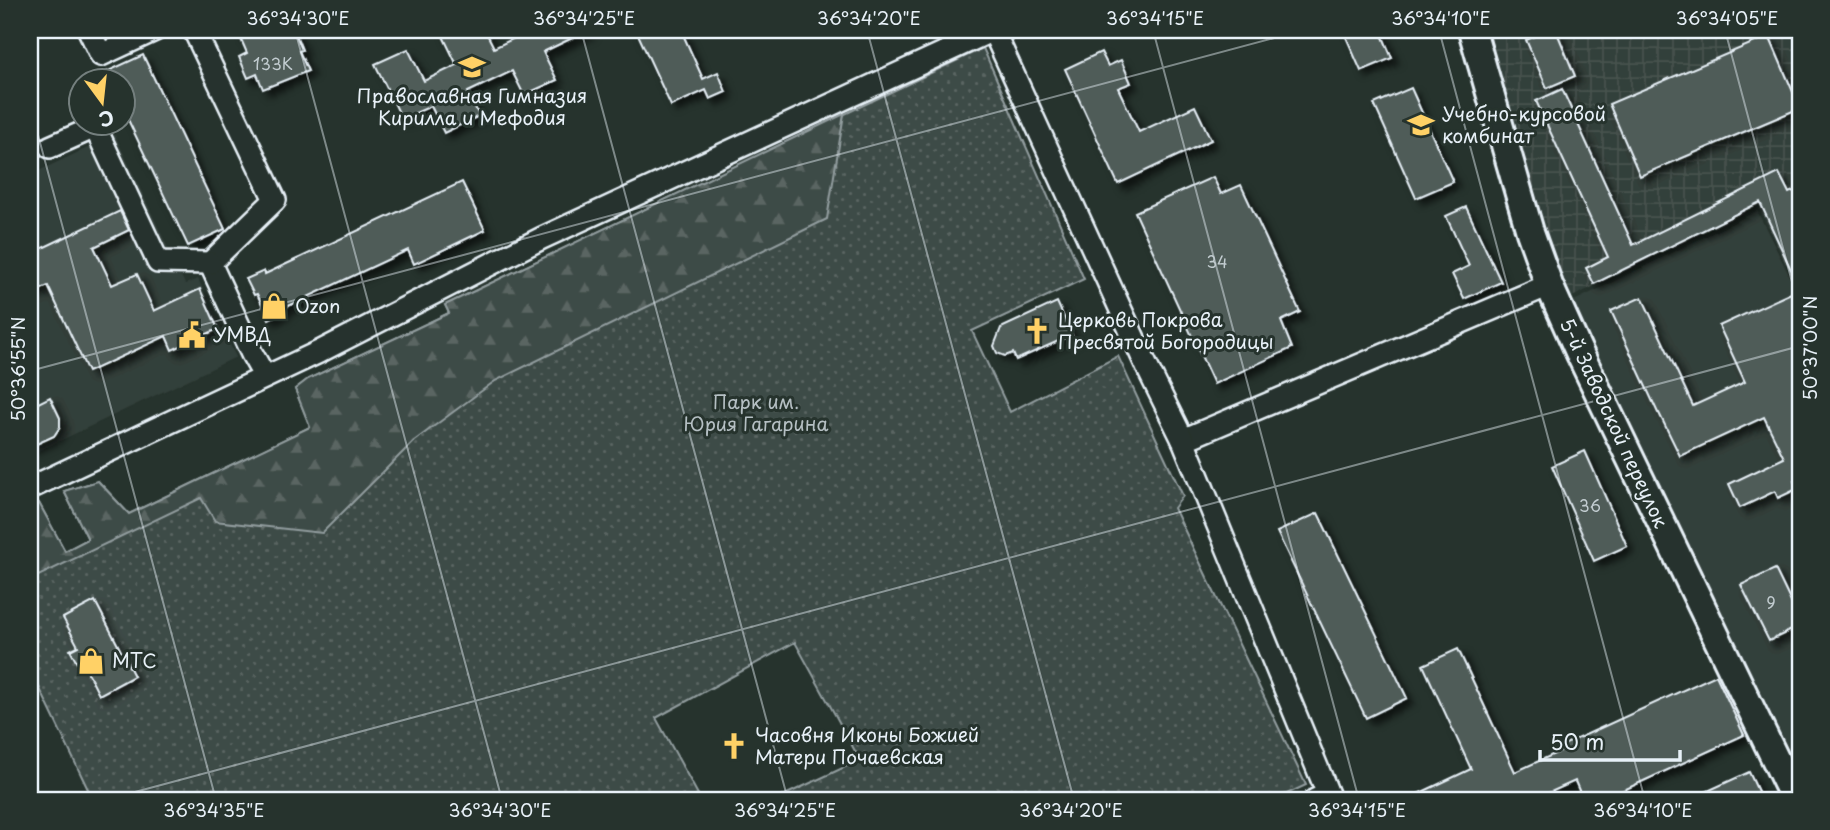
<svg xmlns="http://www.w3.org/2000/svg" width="1830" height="830" viewBox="0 0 1830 830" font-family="'Playpen Sans',sans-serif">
<defs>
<pattern id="industrial-grid" width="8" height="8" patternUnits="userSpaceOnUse" patternTransform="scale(1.75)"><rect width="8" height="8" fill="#333f3a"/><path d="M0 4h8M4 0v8" fill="none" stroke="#47524e"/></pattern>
<pattern id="green-dots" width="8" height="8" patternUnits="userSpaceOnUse" patternTransform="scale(1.75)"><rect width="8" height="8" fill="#3e4b47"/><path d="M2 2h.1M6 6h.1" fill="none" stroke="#5a6562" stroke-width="1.8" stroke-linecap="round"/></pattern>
<pattern id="forest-firs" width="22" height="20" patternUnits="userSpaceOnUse" patternTransform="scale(1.75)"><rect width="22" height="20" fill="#3e4b47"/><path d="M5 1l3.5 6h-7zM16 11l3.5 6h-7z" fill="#5a6562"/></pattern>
<filter id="shadow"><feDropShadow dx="6" dy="6" stdDeviation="3.5" flood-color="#0009"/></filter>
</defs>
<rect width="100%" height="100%" fill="#26332d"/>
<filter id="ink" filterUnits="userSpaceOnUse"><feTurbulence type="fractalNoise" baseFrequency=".0143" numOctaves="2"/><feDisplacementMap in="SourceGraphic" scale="14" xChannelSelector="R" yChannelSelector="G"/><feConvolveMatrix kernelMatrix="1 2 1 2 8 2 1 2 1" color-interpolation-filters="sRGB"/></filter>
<g filter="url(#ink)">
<g fill="#333f3a">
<path d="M115 135 185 284 198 279 236 357 30 455V175Z"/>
<path d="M1757 211 1800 296V772L1589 342 1572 302Z"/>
</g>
<path fill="url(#industrial-grid)" d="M1485 30H1800V294L1758 206 1570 298 1544 228Z"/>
<path fill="url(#green-dots)" stroke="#939ea0" stroke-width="2" d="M983 48 1084 279 972 331 1010 412 1118 356 1183 496 1174 508 1306 785 1274 800H774L860 760 795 642 656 718 701 800H93L30 668V507L39 503 65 551 88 539 64 491 98 481 129 514 310 427 295 389 308 379 449 313 445 305Z"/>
<path fill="url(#forest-firs)" stroke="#939ea0" stroke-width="2" d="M844 114 827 219 495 381 414 441 322 533 215 521 201 498 30 580V507L39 503 65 551 88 539 64 491 98 481 129 514 310 427 295 389 308 379 449 313 445 305Z"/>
<g fill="#505c59" stroke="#e8f1f8" stroke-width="2" filter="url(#shadow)">
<path d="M237 30H294L302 50 299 51 308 71 263 89 257 74 248 78 239 57 247 53Z"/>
<path d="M440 30H485L494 48 531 30H589L543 52 557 80 524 95 512 71 468 92 479 116 444 133 431 106 402 119 375 64 408 49 424 81 457 65Z"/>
<path d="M636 30H681L703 79 718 72 726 92 710 99 706 90 671 106Z"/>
<path d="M1343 30H1380L1392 58 1361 71Z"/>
<path d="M1550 30H1556L1575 76 1547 88 1526 40Z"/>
<path d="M1769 36 1800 108 1640 176 1609 104Z"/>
<path d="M1101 52 1108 66 1121 60 1131 83 1118 88 1139 132 1195 106 1211 140 1118 184 1065 69Z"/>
<path d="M143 55 225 229 188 246 122 107V80H89Z"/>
<path d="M1411 88 1453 182 1416 198 1374 104Z"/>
<path d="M1562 89 1633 245 1779 173 1789 193 1800 188V478L1794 481 1797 489 1778 498 1775 491 1740 508 1729 484 1784 458 1764 417 1680 456 1659 413H1658L1611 311 1642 297 1693 406 1745 382 1719 326 1800 289 1760 202 1594 284 1586 268 1608 257 1536 101Z"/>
<path d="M1213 177 1221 194 1241 185 1300 312 1281 321 1292 348 1214 384 1135 212Z"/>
<path d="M462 182 485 230 414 264 408 250 282 309 283 312 269 319 257 294 254 295 246 279 264 271 265 274Z"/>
<path d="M1466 207 1501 282 1464 299 1452 274 1469 266 1446 216Z"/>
<path d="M120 211 129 230 94 247 112 285 137 274 154 311 200 289 218 329 172 350 166 336 88 372 48 286 30 294V254Z"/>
<path d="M1057 302 1072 335 1016 360 1013 353 1005 356 997 353 994 346 1001 328Z"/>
<path d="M50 397 60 418V427L54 436 30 447V407Z"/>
<path d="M1585 451 1627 546 1594 561 1552 466Z"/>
<path d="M1318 513 1407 698 1366 718 1277 532Z"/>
<path d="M1775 569 1800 621V626L1769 641 1741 585Z"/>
<path d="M95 601 134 676 99 695 82 661 77 663 70 650 78 646 63 618Z"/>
<path d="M1458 649 1515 772 1561 751 1559 747 1716 675 1744 735 1602 800H1583L1575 781 1533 800H1405L1471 769 1423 665Z"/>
<path d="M1749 772 1762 800H1688Z"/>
</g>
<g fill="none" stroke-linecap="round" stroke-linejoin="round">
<defs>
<g id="minor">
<path d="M89 30 101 55 155 30"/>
<path d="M194 30 275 200 210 263 252 354 265 377"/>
<path d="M50 147 95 127 158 262 210 263"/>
<path d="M1183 440 1549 285"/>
<path d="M30 488 319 352 542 238 993 30 1147 367 1183 440 1328 794 1315 800"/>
</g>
<path id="tertiary" d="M1472 30 1530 232 1549 285 1579 352 1795 800"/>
</defs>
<use href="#minor" stroke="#e8f1f8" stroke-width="26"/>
<use href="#tertiary" stroke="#e8f1f8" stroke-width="32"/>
<use href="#minor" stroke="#26332d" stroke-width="21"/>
<use href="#tertiary" stroke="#26332d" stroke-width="26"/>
</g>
</g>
<path fill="none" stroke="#e8f1f8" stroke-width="2" stroke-opacity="0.45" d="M295 30 502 800M581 30 788 800M867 30 1074 800M1153 30 1359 800M1439 30 1645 800M1725 30 1800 312M30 105 216 800M30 371 1304 30M105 800 1800 346M1782 800 1800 795"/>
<defs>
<symbol id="school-bare" viewBox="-9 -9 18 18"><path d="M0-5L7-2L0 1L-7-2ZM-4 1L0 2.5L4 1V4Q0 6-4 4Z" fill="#ffd166" stroke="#26332d" stroke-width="2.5" paint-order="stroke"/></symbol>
<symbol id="university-bare" viewBox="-9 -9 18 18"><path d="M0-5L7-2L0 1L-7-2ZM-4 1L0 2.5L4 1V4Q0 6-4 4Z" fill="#ffd166" stroke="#26332d" stroke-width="2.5" paint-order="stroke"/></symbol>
<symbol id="shop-bare" viewBox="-9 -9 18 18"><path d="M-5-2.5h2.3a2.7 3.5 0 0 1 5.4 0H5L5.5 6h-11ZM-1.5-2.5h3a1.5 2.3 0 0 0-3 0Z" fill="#ffd166" stroke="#26332d" stroke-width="2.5" paint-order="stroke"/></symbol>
<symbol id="church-bare" viewBox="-9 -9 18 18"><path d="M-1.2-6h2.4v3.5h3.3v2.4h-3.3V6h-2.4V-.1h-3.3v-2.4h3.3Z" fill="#ffd166" stroke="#26332d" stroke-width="2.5" paint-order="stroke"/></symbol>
<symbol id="civic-bare" viewBox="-9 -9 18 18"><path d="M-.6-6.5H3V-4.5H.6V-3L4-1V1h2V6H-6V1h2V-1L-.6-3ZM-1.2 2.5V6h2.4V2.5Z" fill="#ffd166" stroke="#26332d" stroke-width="2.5" paint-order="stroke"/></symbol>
</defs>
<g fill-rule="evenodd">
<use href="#school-bare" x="453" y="48" width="38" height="38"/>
<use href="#university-bare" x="1402" y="106" width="38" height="38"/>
<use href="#shop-bare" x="255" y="287" width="38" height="38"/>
<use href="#church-bare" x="1018" y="312" width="38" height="38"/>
<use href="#civic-bare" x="173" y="316" width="38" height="38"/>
<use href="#shop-bare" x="72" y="642" width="38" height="38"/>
<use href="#church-bare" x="715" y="727" width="38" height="38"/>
</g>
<g text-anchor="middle" stroke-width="6" stroke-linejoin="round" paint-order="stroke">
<g font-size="16" fill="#c2ccd0">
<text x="273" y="70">133К</text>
<text x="1217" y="268">34</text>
<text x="1590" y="512">36</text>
<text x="1771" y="609">9</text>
</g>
<g font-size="19" fill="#e8f1f8" stroke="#26332d" text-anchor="start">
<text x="472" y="103" text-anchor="middle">Православная Гимназия<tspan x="472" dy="22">Кирилла и Мефодия</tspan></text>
<text x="1442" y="121">Учебно-курсовой<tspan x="1442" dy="22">комбинат</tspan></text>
<text x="295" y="313">Ozon</text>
<text x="1058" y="327">Церковь Покрова<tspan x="1058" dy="22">Пресвятой Богородицы</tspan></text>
<text x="213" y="342">УМВД</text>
<text x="112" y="668">МТС</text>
<text x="755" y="742">Часовня Иконы Божией<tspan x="755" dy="22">Матери Почаевская</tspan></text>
</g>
<g font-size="19" fill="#b5bfc3" stroke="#26332d">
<text x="756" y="409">Парк им.<tspan x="756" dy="22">Юрия Гагарина</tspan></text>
</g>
<g font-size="19" fill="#e8f1f8" stroke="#26332d">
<text transform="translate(1614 423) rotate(65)" y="7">5-й Заводской переулок</text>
</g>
</g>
<rect width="1830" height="830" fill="none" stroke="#26332d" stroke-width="77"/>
<g transform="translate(102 102) rotate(165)"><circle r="33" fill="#26332d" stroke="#747f7e" stroke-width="2"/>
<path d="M0-5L12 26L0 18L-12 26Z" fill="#ffd166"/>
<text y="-10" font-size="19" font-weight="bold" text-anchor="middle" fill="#e8f1f8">С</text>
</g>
<path d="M1540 750v10h140v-10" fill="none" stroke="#e8f1f8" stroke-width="3.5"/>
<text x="1550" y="750" font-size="21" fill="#e8f1f8" stroke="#26332d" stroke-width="5" paint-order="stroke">50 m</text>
<rect x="38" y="38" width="1754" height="754" fill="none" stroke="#e8f1f8" stroke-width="2.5"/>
<g font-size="18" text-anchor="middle" fill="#e8f1f8">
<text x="298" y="25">36°34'30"E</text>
<text x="584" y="25">36°34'25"E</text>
<text x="869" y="25">36°34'20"E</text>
<text x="1155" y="25">36°34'15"E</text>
<text x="1441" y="25">36°34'10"E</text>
<text x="1727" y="25">36°34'05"E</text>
<text transform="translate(1811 348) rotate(-90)" y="6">50°37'00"N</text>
<text transform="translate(19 369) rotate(-90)" y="6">50°36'55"N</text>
<text x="214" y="817">36°34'35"E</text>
<text x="500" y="817">36°34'30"E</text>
<text x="785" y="817">36°34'25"E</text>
<text x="1071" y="817">36°34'20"E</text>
<text x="1357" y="817">36°34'15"E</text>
<text x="1643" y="817">36°34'10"E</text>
</g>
</svg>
